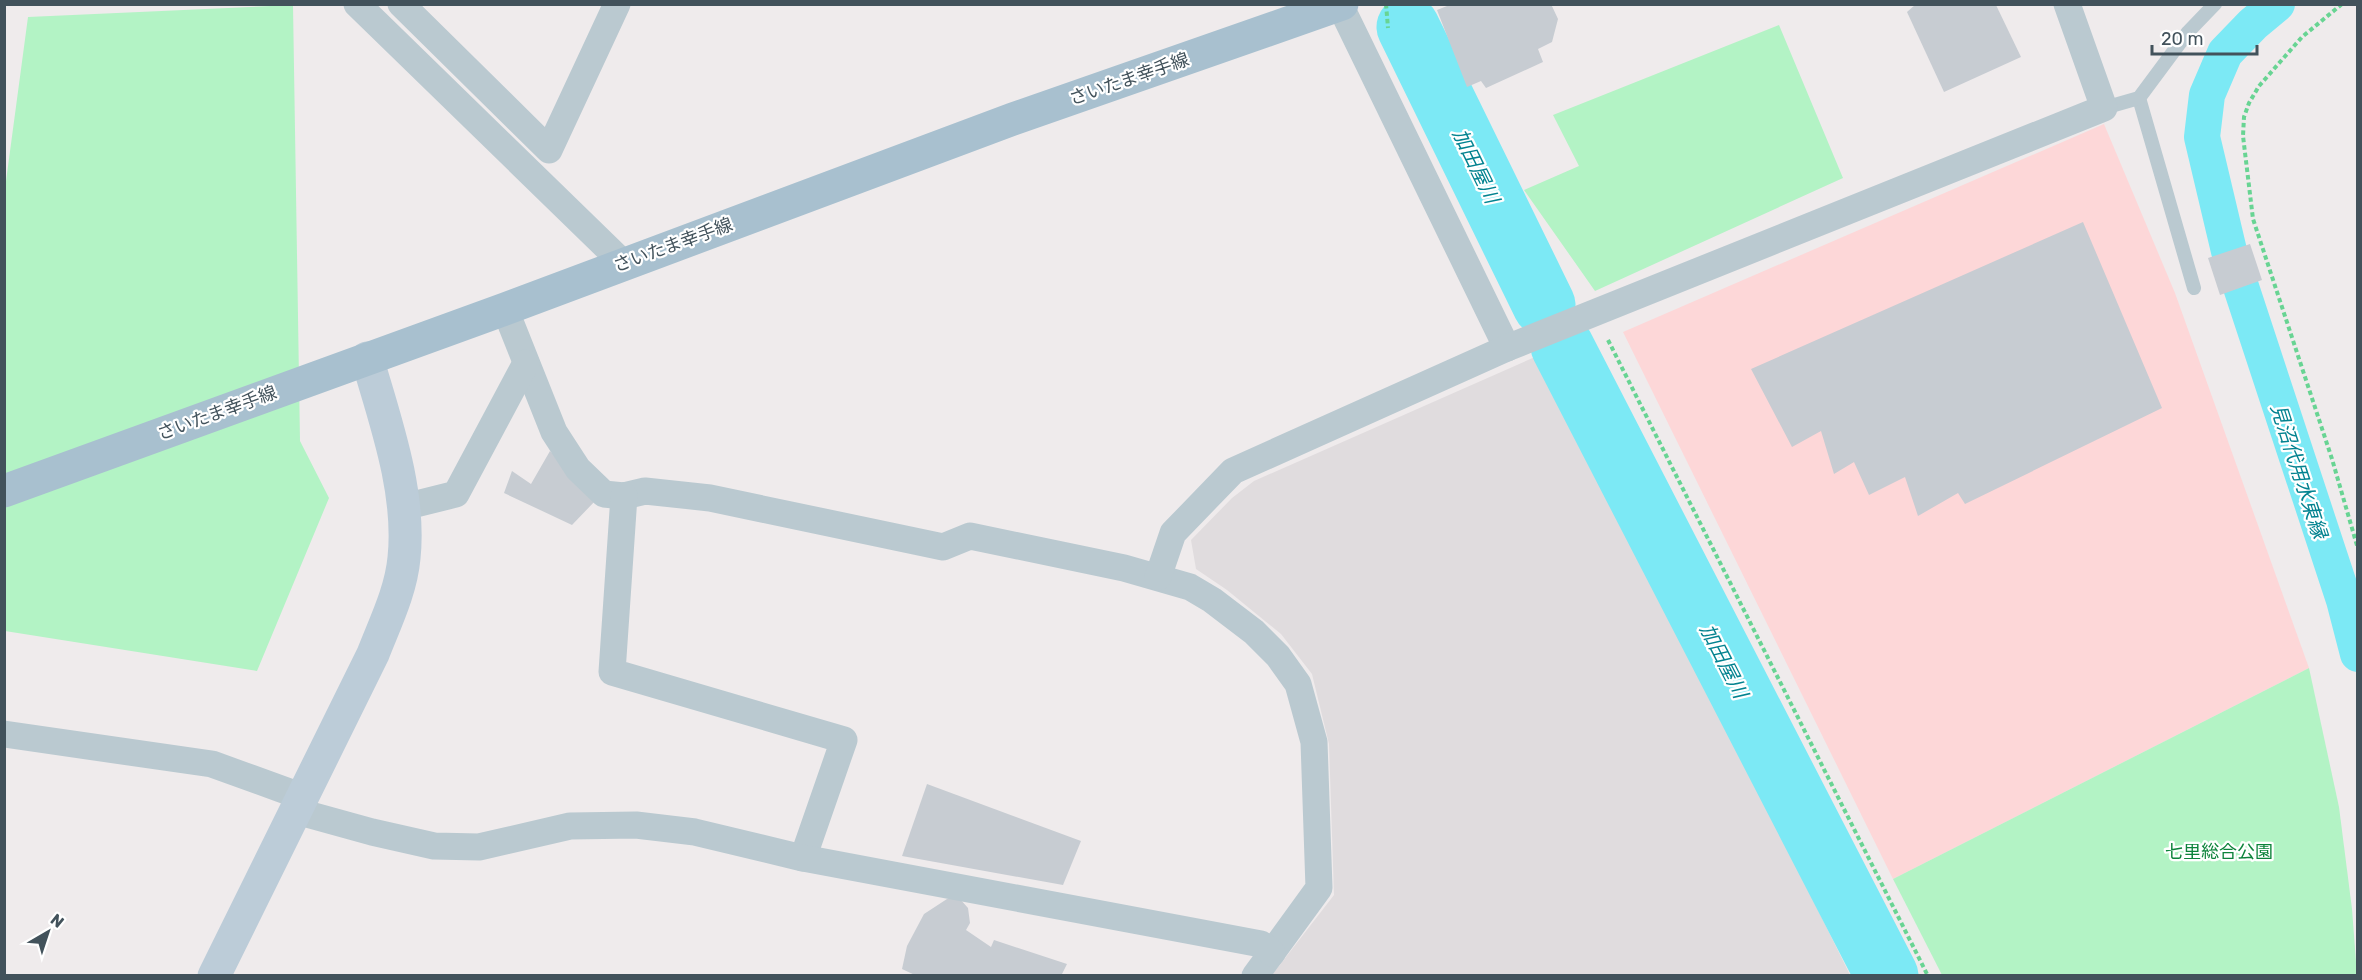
<svg xmlns="http://www.w3.org/2000/svg" width="2362" height="980" viewBox="0 0 2362 980" font-family="Rubik,'Noto Sans JP',sans-serif">
<style>
.education{fill:#e0dcde}
.medical{fill:#fdd7d8}
.green{fill:#b3f3c5}
.lines{fill:none;stroke-linecap:round;stroke-linejoin:round}
.canal{stroke:#7ce9f5;stroke-width:36}
.river{stroke:#7ce9f5;stroke-width:63}
.building{fill:#c7ccd2}
.path{stroke:#68d493;stroke-width:4;stroke-dasharray:4.5 3;stroke-linecap:butt}
.lane{stroke:#bac9d0;stroke-width:14}
.street{stroke:#bac9d0;stroke-width:27}
.secondary{stroke:#bcccd8;stroke-width:33}
.primary{stroke:#a8c0cf;stroke-width:33}
.labels{text-anchor:middle;stroke-width:4.5;stroke-linejoin:round;paint-order:stroke}
.street-label{font-size:18px;fill:#42525b;stroke:#fff}
.park-label{font-size:18px;fill:#0d833b;stroke:#fff}
.water-label{font-size:20px;font-style:italic;fill:#038390;stroke:#fff}
</style>
<rect width="100%" height="100%" fill="#efebec"/>
<path class="education" d="M1544,353L1850,975H1272L1334,895L1329,744L1312,674L1281,634L1227,590L1196,569L1191,540L1232,498L1254,481Z"/>
<path class="medical" d="M2104,124L2175,293L2309,668L1893,879L1623,332Z"/>
<g class="green">
<path d="M293,5L300,441L329,498L257,671L5,631L4,196L28,17Z"/>
<path d="M1779,25L1843,178L1595,291L1524,190L1579,166L1553,115Z"/>
<path d="M2309,668L2339,807L2352,909L2357,975H1942L1893,879Z"/>
</g>
<g class="lines">
<g class="canal">
<path d="M2229,251L2202,137L2207,95L2225,53L2253,24L2277,4"/>
<path d="M2241,287L2344,600L2358,654"/>
</g>
<g class="river">
<path d="M1408,27L1544,305"/>
<path d="M1562,346L1887,976"/>
</g>
</g>
<g class="building">
<path d="M1452,4H1551L1558,19L1552,42L1538,49L1543,62L1486,88L1481,81L1467,87L1437,10Z"/>
<path d="M1915,5H1996L2021,57L1944,92L1907,12Z"/>
<path d="M2083,222L2162,408L1965,504L1958,493L1918,516L1905,477L1869,495L1854,462L1834,474L1821,431L1792,447L1751,369Z"/>
<path d="M2250,244L2262,280L2220,295L2208,258Z"/>
<path d="M550,451L596,500L572,525L504,493L512,471L531,484Z"/>
<path d="M927,784L1081,841L1063,885L902,856Z"/>
<path d="M947,899H960L968,908L970,923L966,930L991,947L994,940L1067,964L1061,976H917L902,969L907,946L924,914Z"/>
</g>
<g class="lines">
<g class="path">
<path d="M1386,4L1388,28"/>
<path d="M2342,4L2302,37L2259,86L2249,103L2244,117L2243,136L2253,219L2332,459L2358,549"/>
<path d="M1608,340L1928,976"/>
</g>
<g class="lane">
<path d="M2139,98L2194,288"/>
<path d="M2104,108L2139,98L2188,32L2215,4"/>
</g>
<g class="street">
<path d="M357,4L624,264"/>
<path d="M401,4L549,150L617,4"/>
<path d="M1340,5L1507,348"/>
<path d="M505,309L554,432L578,469L604,494L624,496L645,491L710,498L943,547L970,536L1124,568L1190,587L1212,600L1254,632L1278,656L1298,684L1314,742L1319,888L1255,976"/>
<path d="M624,496L612,672L844,740L803,858"/>
<path d="M404,507L456,494L526,363"/>
<path d="M1158,577L1173,533L1233,471L1507,348L2104,108L2067,4"/>
<path d="M4,734L212,764L303,797"/>
<path d="M296,811L372,832L434,846L479,847L570,826L636,825L695,832L803,858L1261,944L1272,953"/>
</g>
<path class="secondary" d="M214,976L373,654C385,623 401,591 404,558C411,492 385,420 367,358"/>
<path class="primary" d="M4,491L505,309L1013,119L1342,4"/>
</g>
<g class="labels">
<g class="street-label">
<text transform="translate(1129 79) rotate(-19)" y="6">さいたま幸手線</text>
<text transform="translate(673 245) rotate(-20)" y="6">さいたま幸手線</text>
<text transform="translate(217 413) rotate(-20)" y="6">さいたま幸手線</text>
</g>
<g class="park-label">
<text x="2219" y="858">七里総合公園</text>
</g>
<g class="water-label">
<text transform="translate(1476 166) rotate(64)" y="7">加田屋川</text>
<text transform="translate(2299 471) rotate(72)" y="7">見沼代用水東縁</text>
<text transform="translate(1724 661) rotate(63)" y="7">加田屋川</text>
</g>
</g>
<rect width="2362" height="980" fill="none" stroke="#42525b" stroke-width="12"/>
<g transform="translate(48 932) rotate(39)" stroke="#ffffff" stroke-width="4.5" paint-order="stroke">
<path d="M0-4.5L10 22L0 15L-10 22Z" fill="#42525b"/>
<text y="-9" font-size="16" font-weight="bold" text-anchor="middle" fill="#42525b">N</text>
</g>
<path d="M2152 45v9h105v-9" fill="none" stroke="#42525b" stroke-width="3"/>
<text x="2161" y="45" font-size="18" fill="#42525b" stroke="#ffffff" stroke-width="4.5" paint-order="stroke">20 m</text>
</svg>
